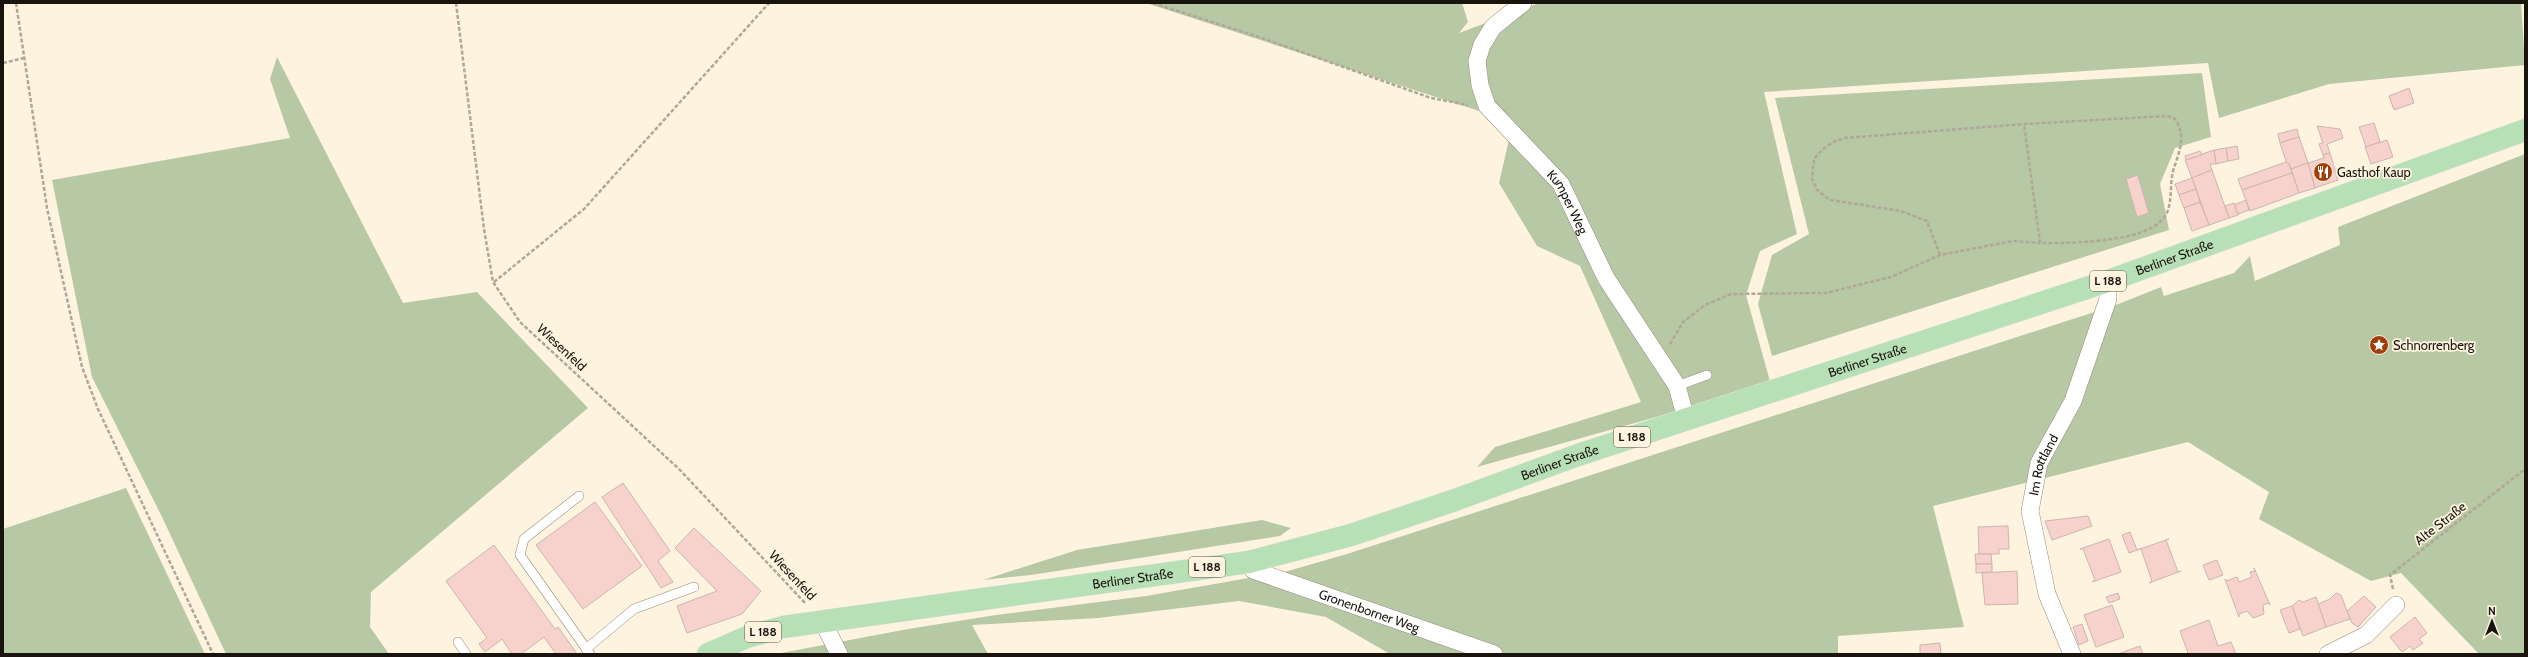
<svg xmlns="http://www.w3.org/2000/svg" width="2528" height="657" viewBox="0 0 2528 657" font-family="Cabin,sans-serif">
<style>
.green{fill:#b7c8a5}
.building{fill:#f7d2cc;stroke:#cdb4b0}
.lines{fill:none;stroke-linecap:round;stroke-linejoin:round}
.lane-casing{stroke:#968b79;stroke-width:10}
.street-casing{stroke:#968b79;stroke-width:18}
.primary-casing{stroke:#e3e3e2;stroke-width:23}
.path{stroke:#b0a797;stroke-width:2.5;stroke-dasharray:4 2;stroke-linecap:butt}
.lane{stroke:#fff;stroke-width:9}
.street{stroke:#fff;stroke-width:17}
.primary{stroke:#b8e0b6;stroke-width:22}
.labels{text-anchor:middle;stroke-width:3.5;stroke-linejoin:round;paint-order:stroke}
.shield{fill:#fef3df;stroke:#5e584d;stroke-width:1}
.shield-label{font-size:12px;font-weight:bold;fill:#19150e}
.poi-label{font-size:13px;fill:#19150e;stroke:#fef3df;text-anchor:start}
.street-label{font-size:13px;fill:#19150e;stroke:#fef3df}
</style>
<rect width="100%" height="100%" fill="#fef3df"/>
<g class="green">
<path d="M1146,3H1462L1468,22L1459,33L1539,3H2521L2525,65L2329,84L2219,118L2208,63L1764,92L1797,234L1760,251L1746,295L1771,385L1477,467L1495,447L1641,402L1580,266L1537,246L1499,183L1513,122Z"/>
<path d="M277,57L403,303L477,292L588,408L371,592L370,627L389,654H226L163,519L92,377L52,180L290,138L270,79Z"/>
<path d="M2202,73L2211,137L2175,148L2160,184L2169,230L1772,356L1758,304L1772,255L1809,234L1775,98Z"/>
<path d="M2525,154V654H2479L2401,573L2371,581L2259,519L2269,492L2188,442L1933,506L1964,627L1838,636V654H1390L1326,617L1239,601L1098,618L972,625L988,654H776L908,629L996,615L1146,596L1260,576L1334,604L1329,612L1351,584L1341,596L1281,573L1347,554L2116,305L2161,287L2164,296L2234,273L2250,256L2255,281L2340,245L2338,227Z"/>
<path d="M126,488L205,654H3V529Z"/>
<path d="M1262,520L1291,528L1280,536L1031,575L983,580L1077,550Z"/>
</g>
<g class="building">
<path d="M2409,88L2414,103L2394,110L2389,96Z"/>
<path d="M2374,123L2380,142L2366,147L2359,127Z"/>
<path d="M2317,126L2340,129L2343,138L2327,144L2330,153L2323,155L2319,144L2323,143Z"/>
<path d="M2297,129L2299,137L2280,143L2278,134Z"/>
<path d="M2299,137L2308,163L2291,169L2289,164H2287L2280,143Z"/>
<path d="M2387,140L2393,157L2371,164L2365,147Z"/>
<path d="M2237,146L2239,159L2228,161L2226,148Z"/>
<path d="M2226,148L2228,161L2216,164L2214,150Z"/>
<path d="M2214,150L2216,164H2210L2212,170L2192,178L2185,160Z"/>
<path d="M2200,151L2202,155L2186,160L2185,156Z"/>
<path d="M2330,153L2338,180L2315,188L2308,163L2324,158L2323,155Z"/>
<path d="M2286,162L2289,164L2292,173L2242,190L2238,179Z"/>
<path d="M2308,163L2315,188L2299,193L2291,169Z"/>
<path d="M2212,170L2229,218L2209,225L2192,178Z"/>
<path d="M2292,173L2299,193L2250,211L2242,190Z"/>
<path d="M2141,174L2138,176L2145,200H2149L2145,201L2149,213L2152,212L2137,217L2126,179Z"/>
<path d="M2192,178L2196,189L2179,195L2175,184Z"/>
<path d="M2196,189L2200,202L2184,208L2179,195Z"/>
<path d="M2246,200L2249,210L2238,214L2234,205Z"/>
<path d="M2200,202L2209,225L2192,231L2184,208Z"/>
<path d="M2234,203L2238,215L2229,218L2225,206Z"/>
<path d="M623,483L670,551L658,561L673,582L661,588L602,497Z"/>
<path d="M595,502L642,566L583,609L536,545Z"/>
<path d="M2088,516L2092,526L2052,540L2045,521Z"/>
<path d="M2008,526L2009,549H1999V554H1979L1978,527Z"/>
<path d="M694,528L761,591L742,614L687,633L677,606L717,591L675,548Z"/>
<path d="M2130,532L2137,550L2129,553L2122,535Z"/>
<path d="M2109,539L2121,572L2092,582L2095,580L2083,549H2080Z"/>
<path d="M2169,539L2166,540L2178,572L2181,571L2149,583L2152,581L2141,549L2137,550Z"/>
<path d="M494,545L555,629L558,627L577,654H556L544,637L521,654H512L502,639L485,652L479,644L487,638L446,581Z"/>
<path d="M1975,554H1991L1992,564H1976Z"/>
<path d="M2217,560L2223,575L2209,580L2203,565Z"/>
<path d="M1976,564H1992V572L1976,573Z"/>
<path d="M2254,568L2270,605L2268,603L2263,605L2264,614L2253,618L2247,611L2239,614V617L2225,579L2226,581L2237,577L2239,582L2252,577L2250,572L2255,571Z"/>
<path d="M2017,571L2018,604L1985,605L1982,573Z"/>
<path d="M2118,593L2120,599L2109,603L2106,597Z"/>
<path d="M2336,593L2341,595L2350,619L2326,627L2318,604L2330,599Z"/>
<path d="M2364,596L2376,607L2358,627L2352,623L2347,611Z"/>
<path d="M2316,597L2326,627L2303,636L2292,606L2299,600L2303,602Z"/>
<path d="M2112,605L2124,637L2096,647L2084,615Z"/>
<path d="M2292,606L2300,629L2289,633L2280,610Z"/>
<path d="M2415,617L2427,633L2419,639L2423,643L2413,650L2410,646L2402,652L2390,637Z"/>
<path d="M2209,620L2218,646L2231,642L2236,654H2185L2188,653L2180,631Z"/>
<path d="M2082,624L2088,641L2079,645L2073,627Z"/>
<path d="M1940,643L1941,654H1920V645Z"/>
<path d="M2140,646L2143,654H2118Z"/>
</g>
<g class="lines">
<defs>
<g id="lane">
<path d="M1677,386L1707,375"/>
<path d="M579,496L524,539L520,555L590,654"/>
<path d="M458,642L466,654"/>
<path d="M586,649L634,609L694,587"/>
</g>
<g id="street">
<path id="s1" d="M1523,3L1493,27L1482,45L1477,61L1480,85L1487,106L1561,184L1606,278L1677,386L1686,419"/>
<path id="s2" d="M1249,562L1253,570L1494,654"/>
<path d="M822,620L839,654"/>
<path id="s3" d="M2072,654L2047,594L2030,511L2039,463L2073,401L2108,299V281"/>
<path d="M2328,654L2366,635L2396,605"/>
</g>
<g id="primary">
<path id="s4" d="M708,654L747,637L783,627L1249,562L1351,535L1455,500L1578,455L2108,281L2525,130"/>
</g>
</defs>
<use href="#lane" class="lane-casing"/>
<use href="#street" class="street-casing"/>
<use href="#primary" class="primary-casing"/>
<g class="path">
<path d="M16,3L47,208L82,367L98,409L213,654"/>
<path d="M456,3L484,229L493,282L520,322L679,469L806,604"/>
<path d="M1153,3L1259,37L1431,98L1468,105"/>
<path d="M3,63L24,58"/>
<path d="M1940,255L1927,221L1901,211L1830,200L1817,190L1812,179L1814,159L1822,150L1833,142L1845,138L2024,124L2168,116L2175,119C2187,136 2179,152 2173,171C2170,184 2172,198 2168,210C2158,244 2068,243 2040,243L2024,124"/>
<path d="M494,282L584,209L769,3"/>
<path d="M1670,344L1683,322L1705,305L1731,294L1826,293L1891,277L1940,255L2013,241L2040,243"/>
<path d="M2393,589L2390,575L2525,469"/>
</g>
<use href="#lane" class="lane"/>
<use href="#street" class="street"/>
<use href="#primary" class="primary"/>
</g>
<defs>
<symbol id="restaurant-disc" viewBox="-11 -11 22 22"><circle r="9.5" fill="#a13d08" stroke="#fef3df"/><path d="M-5-6h1v4h1v-4h1v4h1v-4h1v5L-1.5 .5V6h-2V.5L-5-1ZM5-6V6H3V1.5H1.5Q1.5-4 5-6Z" fill="#fff"/></symbol>
<symbol id="sight-disc" viewBox="-11 -11 22 22"><circle r="9.5" fill="#a13d08" stroke="#fef3df"/><path d="M0-6L1.8-2.2L6-1.7L2.9 1.2L3.7 5.4L0 3.3L-3.7 5.4L-2.9 1.2L-6-1.7L-1.8-2.2Z" fill="#fff"/></symbol>
</defs>
<g fill-rule="evenodd">
<use href="#restaurant-disc" x="2312" y="161" width="22" height="22"/>
<use href="#sight-disc" x="2368" y="334" width="22" height="22"/>
</g>
<g class="labels">
<g class="shield">
<rect x="2090" y="271" width="36" height="20" rx="3"/>
<rect x="1614" y="427" width="36" height="20" rx="3"/>
<rect x="1189" y="557" width="36" height="20" rx="3"/>
<rect x="745" y="622" width="36" height="20" rx="3"/>
</g>
<g class="shield-label">
<text x="2108" y="285">L 188</text>
<text x="1632" y="441">L 188</text>
<text x="1207" y="571">L 188</text>
<text x="763" y="636">L 188</text>
</g>
<g class="poi-label">
<text x="2337" y="177">Gasthof Kaup</text>
<text x="2393" y="350">Schnorrenberg</text>
</g>
<g class="street-label">
<text dy="5" stroke="none"><textPath href="#s1" startOffset="249">Kumper Weg</textPath></text>
<text dy="5" stroke="none"><textPath href="#s4" startOffset="1525">Berliner Straße</textPath></text>
<text transform="translate(562 347) rotate(43)" y="5">Wiesenfeld</text>
<text dy="5" stroke="none"><textPath href="#s4" startOffset="1201">Berliner Straße</textPath></text>
<text dy="5" stroke="none"><textPath href="#s4" startOffset="877">Berliner Straße</textPath></text>
<text dy="5" stroke="none"><textPath href="#s3" startOffset="198">Im Rottland</textPath></text>
<text transform="translate(2440 523) rotate(-38)" y="5">Alte Straße</text>
<text transform="translate(793 575) rotate(47)" y="5">Wiesenfeld</text>
<text dy="5" stroke="none"><textPath href="#s4" startOffset="433">Berliner Straße</textPath></text>
<text dy="5" stroke="none"><textPath href="#s2" startOffset="132">Gronenborner Weg</textPath></text>
</g>
</g>
<rect width="2528" height="657" fill="none" stroke="#19150e" stroke-width="8"/>
<g transform="translate(2492 621)" stroke="#fef3df" stroke-width="3" paint-order="stroke">
<path d="M0-3L7 15L0 10L-7 15Z" fill="#19150e"/>
<text y="-6" font-size="11" font-weight="bold" text-anchor="middle" fill="#19150e">N</text>
</g>
</svg>
